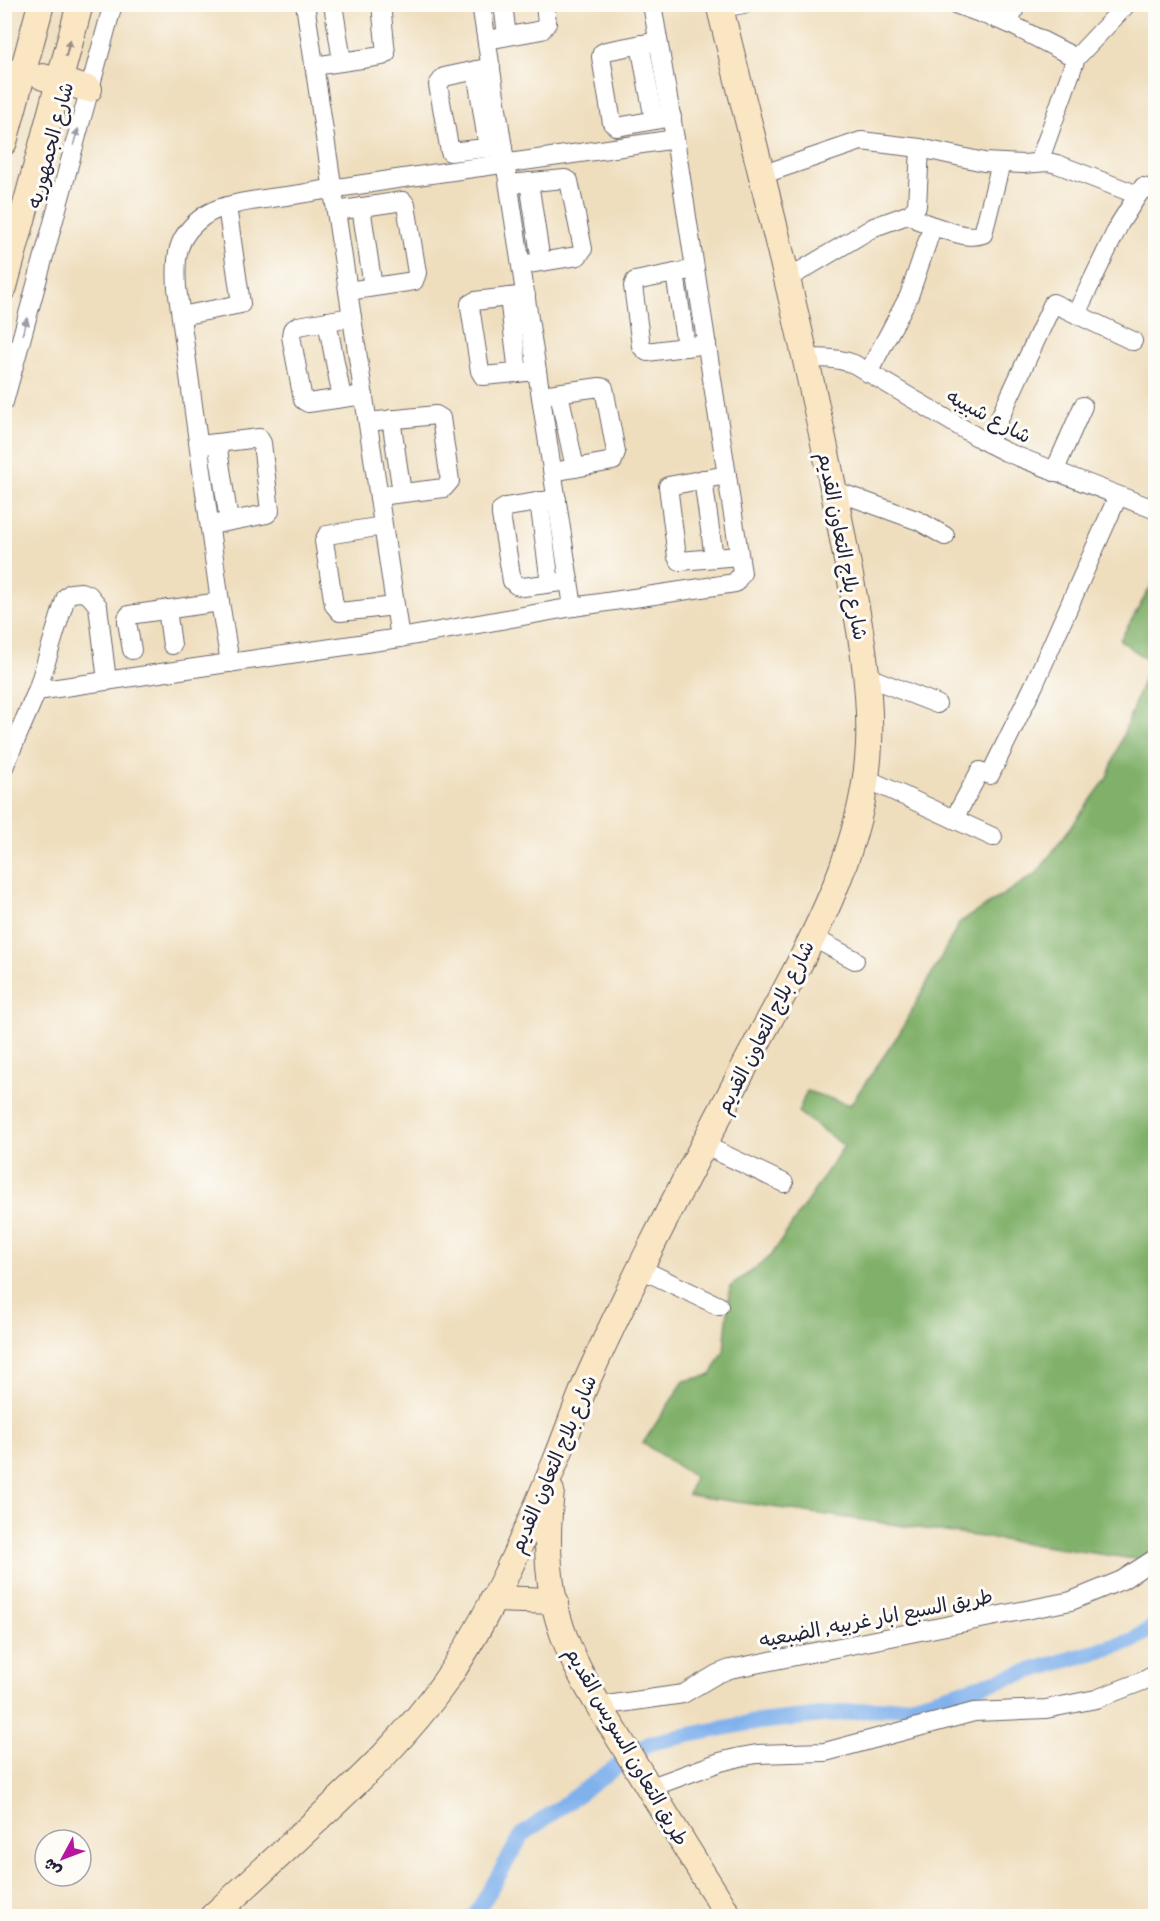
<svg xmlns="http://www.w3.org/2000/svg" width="1160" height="1921" viewBox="0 0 1160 1921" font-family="Itim,'Playpen Sans Arabic',sans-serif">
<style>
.forest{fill:#80b069;stroke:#516952;stroke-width:1.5}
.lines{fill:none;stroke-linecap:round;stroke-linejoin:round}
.canal{stroke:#80b1ec;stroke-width:16}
.street-casing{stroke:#6a6469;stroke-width:20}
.secondary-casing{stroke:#6a6469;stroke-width:28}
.street{stroke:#fff;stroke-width:18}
.secondary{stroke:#fbe6c4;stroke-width:26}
.oneway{fill:#998e86}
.oneway2{fill:#9c9ca7}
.labels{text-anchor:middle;stroke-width:6;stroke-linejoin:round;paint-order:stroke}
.street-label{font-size:20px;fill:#22223b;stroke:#fdfcf7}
</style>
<rect width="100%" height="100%" fill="#fdfcf7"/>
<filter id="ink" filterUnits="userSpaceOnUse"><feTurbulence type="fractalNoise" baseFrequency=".0167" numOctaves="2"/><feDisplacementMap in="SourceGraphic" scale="12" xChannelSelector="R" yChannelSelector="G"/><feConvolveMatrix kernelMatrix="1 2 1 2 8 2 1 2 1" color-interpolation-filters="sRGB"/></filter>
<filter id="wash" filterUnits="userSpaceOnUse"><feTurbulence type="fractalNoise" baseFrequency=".008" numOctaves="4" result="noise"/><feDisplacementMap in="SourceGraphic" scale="24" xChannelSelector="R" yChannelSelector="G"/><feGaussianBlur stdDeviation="1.35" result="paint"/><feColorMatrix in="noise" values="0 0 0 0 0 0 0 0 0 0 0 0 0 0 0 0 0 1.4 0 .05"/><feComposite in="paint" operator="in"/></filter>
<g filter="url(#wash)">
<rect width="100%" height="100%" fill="#efdebe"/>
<path class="forest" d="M1155,579V1562L688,1495L694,1477L643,1443L684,1381L711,1375L724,1351L730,1287L771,1256L844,1146L798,1112L807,1091L850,1105L899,1034L960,922L1037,873L1107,778L1150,662L1120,640Z"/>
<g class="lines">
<path class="canal" d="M475,1916L522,1835L649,1743L749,1723L914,1705L1132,1641L1156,1625"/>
</g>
</g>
<g filter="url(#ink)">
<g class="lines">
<defs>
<g id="street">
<path d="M305,4L400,638"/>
<path d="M333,4L342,61"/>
<path d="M481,4L573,607"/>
<path d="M503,4L507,36"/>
<path d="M955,4L1008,23L1076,58"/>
<path d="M720,8L744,4"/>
<path d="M1008,23L1017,4"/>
<path d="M487,40L542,30L547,23L545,4"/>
<path d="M658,41L606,51L602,53L601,57L612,123L617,127L672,117"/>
<path d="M640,44L654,120"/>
<path d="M314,66L382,56L386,54L381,4"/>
<path d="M4,67L23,72"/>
<path d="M491,67L444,77L438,85L450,152L503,146"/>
<path d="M476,70L488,148"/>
<path d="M1039,162L1076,58L1127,4"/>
<path d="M761,175L861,141L920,148L984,162L1023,164L1048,162L1057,164L1138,195"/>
<path d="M529,182L541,262"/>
<path d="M509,184L565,179L569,181L583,249L578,256L521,265"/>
<path d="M361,207L373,287"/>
<path d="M336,211L403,201L406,205L417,273L414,281L348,291"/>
<path d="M933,226C948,230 968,240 983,234L1001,163"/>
<path d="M695,269L635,281L633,286L641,346L647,352L707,344"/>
<path d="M675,273L686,347"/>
<path d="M787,279L874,227L910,214L917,206L920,148"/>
<path d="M526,295L475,301L470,304V307L480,371L483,376L537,371"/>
<path d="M509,297L518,373"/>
<path d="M1076,314L1120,223L1143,187L1156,191"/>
<path d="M181,316L241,304L227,206"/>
<path d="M352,317L298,326L292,330L291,336L303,400L308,403L364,395"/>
<path d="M327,321L342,398"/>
<path d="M807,359C824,357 838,358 854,364L984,441L1006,452L1156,510"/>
<path d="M868,373L909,296L931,231L933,226L918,220L910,214"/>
<path d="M559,393L575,468"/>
<path d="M541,395L600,387L604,388L616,452L613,461L553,472"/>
<path d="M4,402L113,4"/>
<path d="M391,419L402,493"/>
<path d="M368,422L436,415L441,418L450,481L444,488L379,496"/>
<path d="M217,443L229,521"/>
<path d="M988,443L1053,303L1133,341"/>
<path d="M200,445L259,438L262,443L270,511L267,514L211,525"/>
<path d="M1054,472L1083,406"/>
<path d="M727,475L668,486L677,557L680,561L739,556"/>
<path d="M703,479L714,558"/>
<path d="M833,490L919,521L945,536"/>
<path d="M557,499L506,507L501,510V515L512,581L516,585L523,587L569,581"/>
<path d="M539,501L550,583"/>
<path d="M383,526L327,535L324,541L334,605L340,612L395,606"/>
<path d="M167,609L172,645"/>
<path d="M132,650L127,622V618L129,615L220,602"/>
<path d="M230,663L220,602L177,288C175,256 176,236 204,216C224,201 280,198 306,193C428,173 552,158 675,139"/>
<path d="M868,677L937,704"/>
<path d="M37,691L66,597L71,593L81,592L89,595L98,606L107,681"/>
<path d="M4,767L37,691L400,638L573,607L735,583L742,573L675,139L652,4"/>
<path d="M865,778L993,837"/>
<path d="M954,819L980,771L990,775L1034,685L1118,496"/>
<path d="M812,937L855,960"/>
<path d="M704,1145L784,1183"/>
<path d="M641,1269L719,1306"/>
<path d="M600,1706L683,1694L717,1674L730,1669L1071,1601L1122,1580L1156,1558"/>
<path d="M649,1788L720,1762L740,1757L757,1754L825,1752L974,1712L1046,1709L1096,1699L1143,1681L1156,1674"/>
</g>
<g id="secondary">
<path d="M43,77L89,89"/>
<path d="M4,142L41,4"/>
<path d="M4,287L80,4"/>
<path d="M551,1491C545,1541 547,1592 565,1639C579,1676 601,1709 622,1743C657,1801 693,1859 729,1916"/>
<path d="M493,1599L555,1601"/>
<path d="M213,1916C247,1885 281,1854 315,1822C362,1778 408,1735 445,1682C491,1615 524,1538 555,1463C567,1434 577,1403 590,1374C638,1267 694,1164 748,1060C800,961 864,859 869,745C872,670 853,596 840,523C807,349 762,177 719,4"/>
</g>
</defs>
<use href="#street" class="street-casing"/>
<use href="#secondary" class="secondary-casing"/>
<use href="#street" class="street"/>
<use href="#secondary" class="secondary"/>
</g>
<defs><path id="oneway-solid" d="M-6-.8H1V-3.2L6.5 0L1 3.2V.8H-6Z" transform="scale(1.5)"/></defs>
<use class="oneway" href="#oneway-solid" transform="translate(68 48) rotate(-75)"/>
<g class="oneway2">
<use href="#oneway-solid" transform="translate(76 137) rotate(-75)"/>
<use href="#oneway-solid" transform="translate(25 326) rotate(-75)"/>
</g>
</g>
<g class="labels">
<g class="street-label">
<text transform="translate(50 145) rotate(-75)" y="7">شارع الجمهوريه</text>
<text transform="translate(989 416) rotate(28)" y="7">شارع شبيبه</text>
<text transform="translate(843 546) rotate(79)" y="7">شارع بلاج التعاون القديم</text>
<text transform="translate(765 1027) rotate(-63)" y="7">شارع بلاج التعاون القديم</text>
<text transform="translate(553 1464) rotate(-67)" y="7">شارع بلاج التعاون القديم</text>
<text transform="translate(876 1618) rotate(-11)" y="7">طريق السبع ابار غربيه, الضبعيه</text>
<text transform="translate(627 1746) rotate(60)" y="7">طريق التعاون السويس القديم</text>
</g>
</g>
<rect width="1160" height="1921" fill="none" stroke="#fdfcf7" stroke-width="24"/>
<g transform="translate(63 1858) rotate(229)"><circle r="28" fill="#fdfcf7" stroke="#a5a5ac" stroke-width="1.5"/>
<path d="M0-4.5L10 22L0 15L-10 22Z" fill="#b5179e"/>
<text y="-9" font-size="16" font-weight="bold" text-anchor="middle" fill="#22223b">ش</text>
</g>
</svg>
